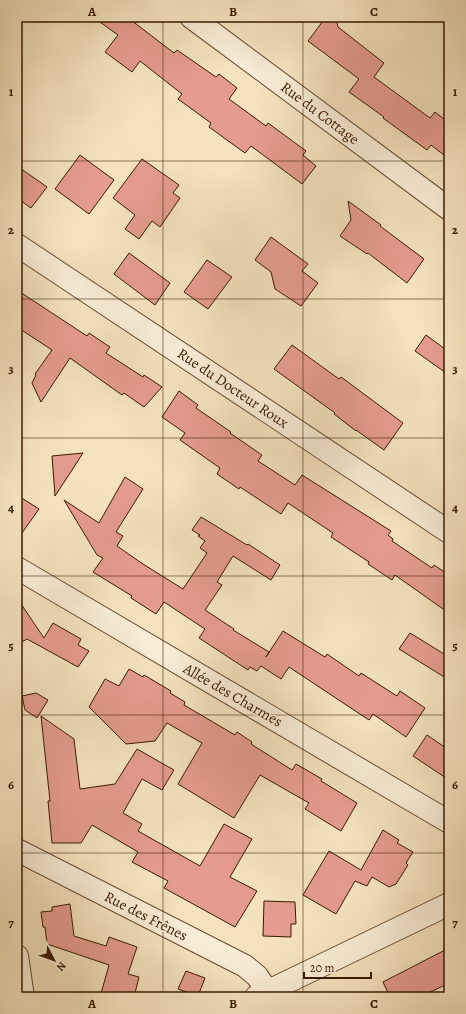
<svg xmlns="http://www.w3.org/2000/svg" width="466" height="1014" viewBox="0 0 466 1014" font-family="Alegreya,serif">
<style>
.building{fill:#e59c8f;stroke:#381a02}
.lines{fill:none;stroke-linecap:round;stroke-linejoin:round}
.street-casing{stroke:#674c31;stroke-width:24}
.street{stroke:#f8ecd5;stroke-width:22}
.grid{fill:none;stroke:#381a02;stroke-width:1;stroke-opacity:0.55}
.labels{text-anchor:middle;stroke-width:3;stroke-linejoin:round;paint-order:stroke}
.street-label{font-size:15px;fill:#381a02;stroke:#f8ecd5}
.neatline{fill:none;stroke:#381a02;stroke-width:1.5}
.grid-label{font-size:13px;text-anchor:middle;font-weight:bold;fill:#381a02}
</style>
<rect width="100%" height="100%" fill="#f4e2bf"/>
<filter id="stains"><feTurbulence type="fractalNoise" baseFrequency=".005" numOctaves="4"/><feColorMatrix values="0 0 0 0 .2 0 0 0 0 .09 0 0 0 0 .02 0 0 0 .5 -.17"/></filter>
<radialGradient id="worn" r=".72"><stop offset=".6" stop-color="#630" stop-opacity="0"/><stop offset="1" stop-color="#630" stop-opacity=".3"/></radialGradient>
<g class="building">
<path d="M93,17H127L174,53L177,50L216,77L219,74L237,88L229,99L266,126L268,123L306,151L303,155L316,166L302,184L251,146L245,153L209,127L211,123L178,99L182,94L140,61L132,72L105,52L118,35Z"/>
<path d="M326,17H330L337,22L338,27L384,63L374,77L430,118L435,112L449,123V159L431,145L427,150L383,118L384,117L349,92L359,79L308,41Z"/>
<path d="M80,155L114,180L89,214L55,189Z"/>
<path d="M142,159L179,185L173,193L180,198L160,227L152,221L139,239L125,229L135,215L113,198Z"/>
<path d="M17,166L47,187L31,208L17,198Z"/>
<path d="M348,201L381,225L380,226L424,259L407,283L368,253L367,254L340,236L351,220Z"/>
<path d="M271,237L308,264L302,271L318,283L301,306L275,289L271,272L255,260Z"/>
<path d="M129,253L170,283L155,305L114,274Z"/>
<path d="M207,260L232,277L208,309L184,292Z"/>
<path d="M17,290L87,336L89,333L110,347L106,353L143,377L144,375L162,387L144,407L124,393L122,395L70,358L41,402L32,383L36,375L35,374L52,350L17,327Z"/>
<path d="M426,335L449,352V375L415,351Z"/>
<path d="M292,345L339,379L341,377L403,423L384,450L356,430V431L334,414L335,413L274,369Z"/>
<path d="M179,391L198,405L196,408L231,432L230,433L262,455L258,461L295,485L302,475L391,531L388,535L393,539L392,541L432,568L434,565L449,575V600L443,609L395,575L392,580L368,564L369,562L331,537L333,533L288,503L281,514L240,487L239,489L217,474L220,468L180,440L185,433L162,417Z"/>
<path d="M83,453L74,467L55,496L52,456Z"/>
<path d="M125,477L143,489L116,532L123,536L117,546L143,564L183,589L207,553L200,548L205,541L198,536L200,535L192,530L201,517L247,545L248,544L280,565L271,580L233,556L217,582L222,585L205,610L234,629L233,630L269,652L266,657L283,631L325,657L327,654L359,676L361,673L397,696L400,691L425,708L406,737L373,714L369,720L289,667L281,679L261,666L257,671L250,667L248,670L199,638L205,629L164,602L156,614L131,598L132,596L93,572L103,558L97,555L64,500L99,523Z"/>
<path d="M17,495L39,509L17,540Z"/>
<path d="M17,598L44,638L53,623L81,639L78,645L89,651L78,667L27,639L17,645Z"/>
<path d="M410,633L449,657V680L399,649Z"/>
<path d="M129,669L143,677L144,675L171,691L170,693L185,702L184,705L235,735L237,732L252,742L251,744L292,770L296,764L322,779L321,781L357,803L341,831L305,809L309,803L260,775L234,818L178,784L202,743L167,723L155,741L126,744L89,707L105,679L119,686Z"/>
<path d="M36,693L48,700L37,718L25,710L22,696Z"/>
<path d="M41,716L74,739L80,789L115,784L137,749L174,770L162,790L142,779L123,813L142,824L138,831L200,866L224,824L252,839L230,877L257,891L235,927L164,888L168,881L132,862L138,852L92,825L81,843H52L48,801H50Z"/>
<path d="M427,735L449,750V780L413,756Z"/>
<path d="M383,830L399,840L397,843L413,852L406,863L408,865L396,884L389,887L372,877L367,886L355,881L336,914L303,895L329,851L361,870Z"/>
<path d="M264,901L295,902L296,924H291V937L263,936Z"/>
<path d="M70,904L74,936L106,946L109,937L137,947L128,974L139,977L134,997H100L109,965L47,944L45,927H43L41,912L52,911V907Z"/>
<path d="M449,948V983L420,997H390L383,982Z"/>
<path d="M186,971L205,978L198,996L178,989Z"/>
</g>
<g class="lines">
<defs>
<g id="street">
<path d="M191,17L449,209"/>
<path d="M17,245L449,532"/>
<path d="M17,568L449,822"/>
<path d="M17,850L245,966L257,976L267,991"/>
<path d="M17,956L23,997"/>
<path d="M256,997L449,904"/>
</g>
</defs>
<use href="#street" class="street-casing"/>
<use href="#street" class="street"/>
</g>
<path class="grid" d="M163,17V997M303,17V997M17,161H449M17,299H449M17,438H449M17,576H449M17,715H449M17,853H449"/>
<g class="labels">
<g class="street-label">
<text transform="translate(320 113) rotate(37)" y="5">Rue du Cottage</text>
<text transform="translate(233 388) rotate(34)" y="5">Rue du Docteur Roux</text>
<text transform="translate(233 695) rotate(30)" y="5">Allée des Charmes</text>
<text transform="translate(146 916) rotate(27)" y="5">Rue des Frênes</text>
</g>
</g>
<rect width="466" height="1014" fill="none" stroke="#f4e2bf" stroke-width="44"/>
<g transform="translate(54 960) rotate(131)" stroke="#f8ecd5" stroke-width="3" paint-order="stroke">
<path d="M0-3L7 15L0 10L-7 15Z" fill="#381a02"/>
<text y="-6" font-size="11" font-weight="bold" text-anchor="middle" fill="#381a02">N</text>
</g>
<path d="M304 972v6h67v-6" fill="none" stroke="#381a02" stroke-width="2"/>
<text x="310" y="972" font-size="12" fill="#381a02" stroke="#f8ecd5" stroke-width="3" paint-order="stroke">20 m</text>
<rect x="22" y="22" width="422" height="970" class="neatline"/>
<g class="grid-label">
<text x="92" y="16">A</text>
<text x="233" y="16">B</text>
<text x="374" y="16">C</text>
<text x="11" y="96">1</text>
<text x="455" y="96">1</text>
<text x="11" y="234">2</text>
<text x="455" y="234">2</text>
<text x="11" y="373">3</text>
<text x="455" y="373">3</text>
<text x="11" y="512">4</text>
<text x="455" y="512">4</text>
<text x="11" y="650">5</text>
<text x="455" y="650">5</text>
<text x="11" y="789">6</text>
<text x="455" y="789">6</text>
<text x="11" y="927">7</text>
<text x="455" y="927">7</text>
<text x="92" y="1008">A</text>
<text x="233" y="1008">B</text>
<text x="374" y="1008">C</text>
</g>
<rect width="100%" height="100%" filter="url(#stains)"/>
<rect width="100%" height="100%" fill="url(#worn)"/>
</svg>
